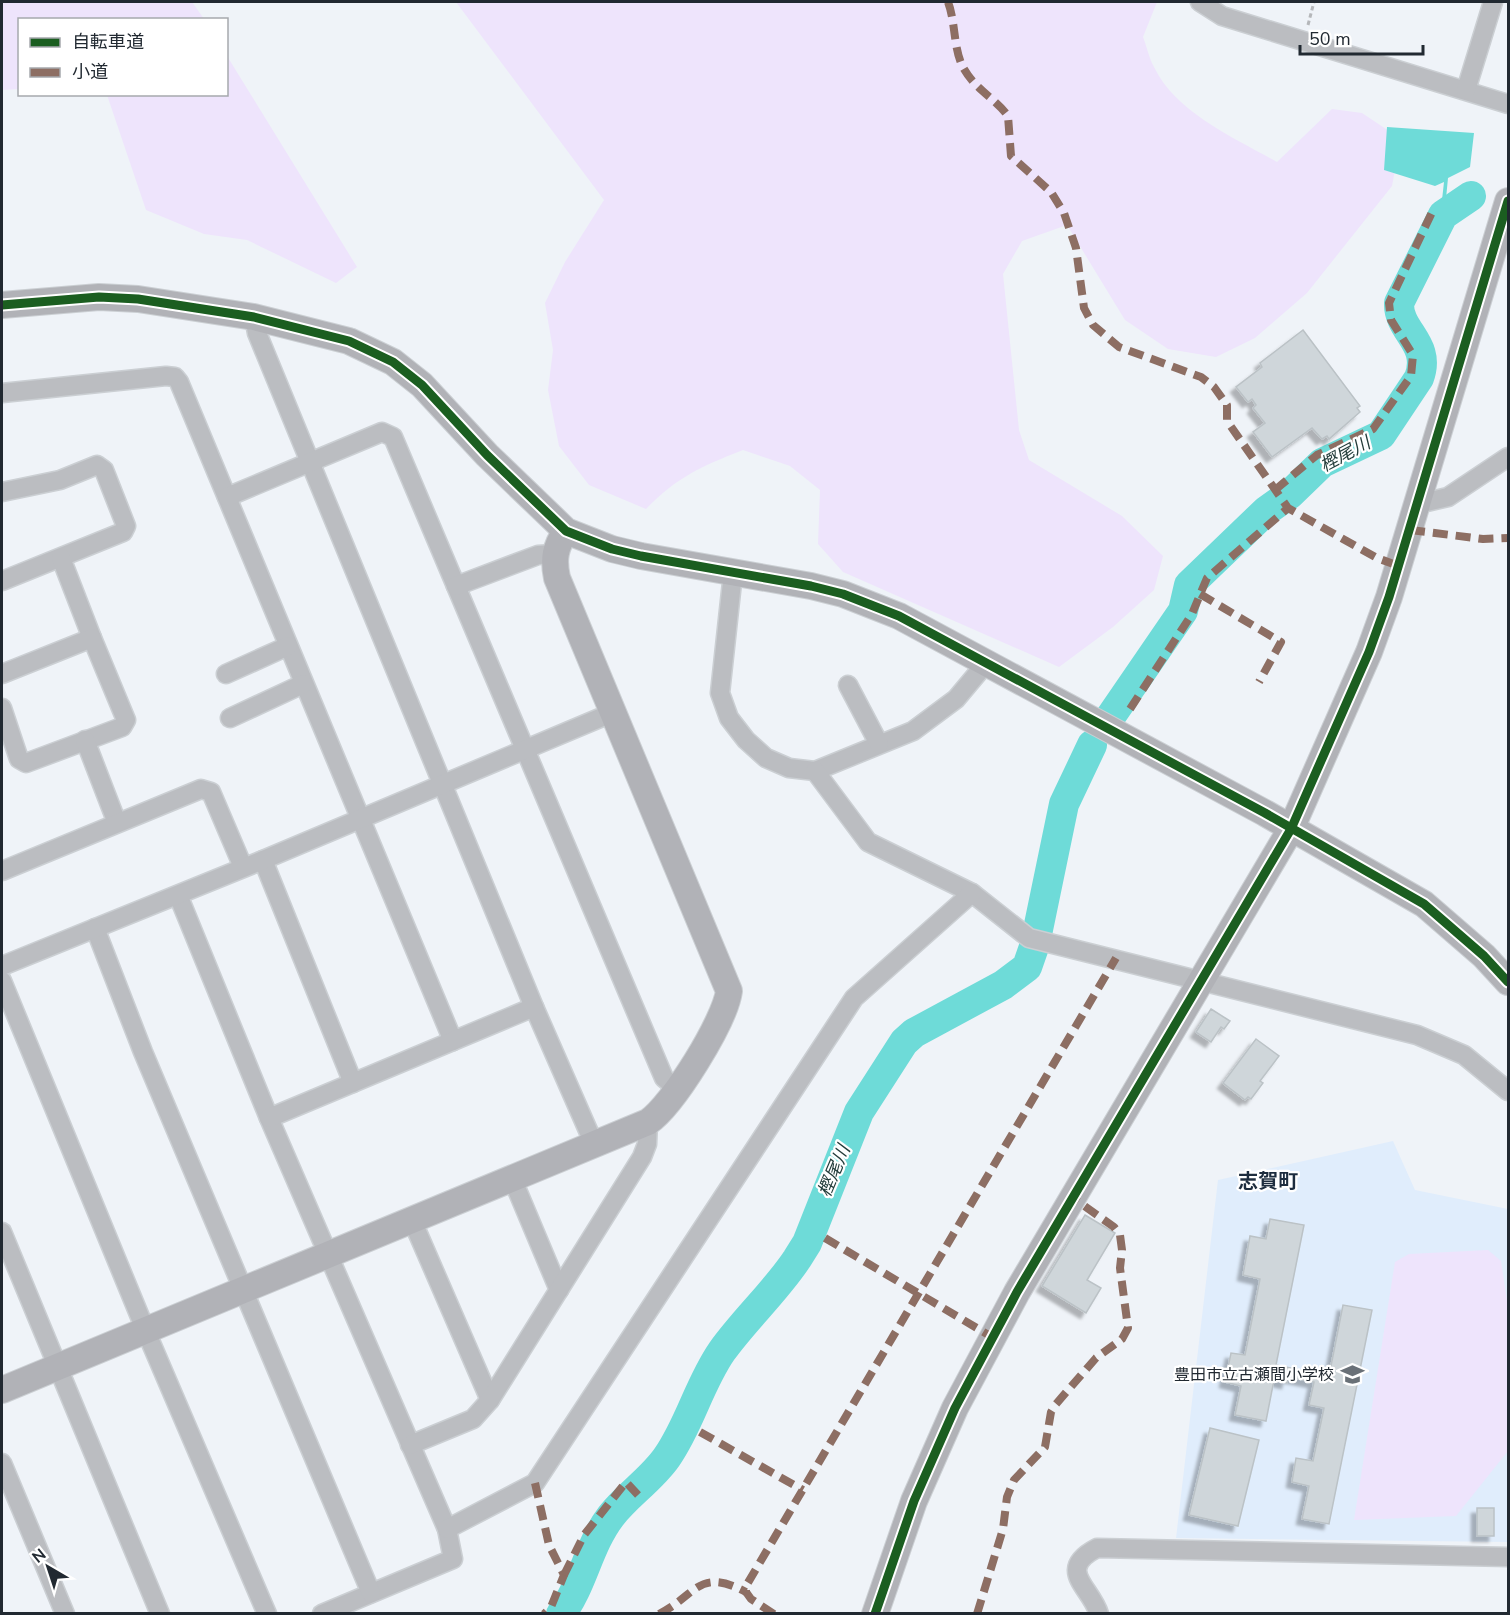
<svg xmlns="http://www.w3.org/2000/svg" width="1510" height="1615" viewBox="0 0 1510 1615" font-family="'Nunito Sans','Noto Sans JP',sans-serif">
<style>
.built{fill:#e0edfc}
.green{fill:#eee4fc}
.water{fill:#6edbd8}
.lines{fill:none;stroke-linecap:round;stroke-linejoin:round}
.river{stroke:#6edbd8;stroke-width:30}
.building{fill:#cfd6da;stroke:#bbc2c6;stroke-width:1.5;filter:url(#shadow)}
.street-casing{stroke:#cbcfd3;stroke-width:21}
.secondary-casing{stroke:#cbcfd3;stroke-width:28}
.path{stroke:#b5b7ba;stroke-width:3;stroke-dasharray:4.5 3;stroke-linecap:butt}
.street{stroke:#bbbdc1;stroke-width:18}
.secondary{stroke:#b1b2b7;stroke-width:26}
.quiet{stroke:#8d6e63;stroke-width:8;stroke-dasharray:15 8;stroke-linecap:butt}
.cycleway-casing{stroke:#fff;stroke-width:13}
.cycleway{stroke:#1b5e20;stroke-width:9}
.labels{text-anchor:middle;stroke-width:4.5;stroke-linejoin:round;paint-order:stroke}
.poi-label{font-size:16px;fill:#212931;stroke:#fff;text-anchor:end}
.water-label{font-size:18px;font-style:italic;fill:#233c3a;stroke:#fff}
.quarter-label{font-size:20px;font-weight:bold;fill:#1e2d3e;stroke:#fff}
</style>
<defs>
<filter id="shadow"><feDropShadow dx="-5.5" dy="5.5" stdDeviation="1.5" flood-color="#0004"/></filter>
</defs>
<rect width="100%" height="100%" fill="#eff3f8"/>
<path class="built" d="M1393,1141L1415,1190L1508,1209V1542L1176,1538L1218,1180Z"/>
<g class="green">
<path d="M2,2H192L204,19L20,20L19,89L2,90Z"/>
<path d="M456,2H1157L1143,37C1147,47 1149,58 1154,67C1176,113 1235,138 1277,162L1332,109L1362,113L1392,133L1398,154L1392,186L1307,293L1255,338L1216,357L1168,349L1125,320L1067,225L1022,241L1003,274L1019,430L1029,460L1122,516L1163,556L1154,590L1113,627L1059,667L843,572L818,544L820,490L790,466L743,450C702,466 677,477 646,509L589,485L559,446L548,390L553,350L545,303L565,262L604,200Z"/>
<path d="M227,56L357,267L336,283L247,240L204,234L146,210L107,95L226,94Z"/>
<path d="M1488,1250L1501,1261L1508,1308V1451L1456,1516L1354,1520L1395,1262L1409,1254Z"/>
</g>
<path class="water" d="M1387,127L1474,133L1470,167L1448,178L1445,209H1441L1444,182L1435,186L1384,170Z"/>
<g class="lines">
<g class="river">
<path d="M1111,716L1183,611L1189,585L1266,511L1290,494L1322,463L1381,435L1419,378C1432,343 1398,332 1399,303L1443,215L1471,196"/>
<path d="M561,1614C583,1585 588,1546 611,1516C627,1495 652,1479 667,1457C690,1424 699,1384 722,1351C745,1319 775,1292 797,1259L807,1243L859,1112L904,1042L914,1033L1003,985L1027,967L1035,944L1064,804L1092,745"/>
</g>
</g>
<g class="building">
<path d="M1303,330L1360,406L1357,408L1360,412L1329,439L1327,436L1322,439L1312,428L1272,457L1253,432L1265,423L1253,408L1256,405L1252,399L1248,402L1236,387L1262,367L1260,363Z"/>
<path d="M1211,1009L1230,1021L1224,1029L1221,1027L1211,1042L1196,1032Z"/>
<path d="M1256,1039L1279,1056L1260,1081L1263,1083L1251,1099L1248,1097L1245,1100L1223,1083Z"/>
<path d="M1085,1215L1115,1233L1087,1280L1101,1288L1086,1313L1042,1286Z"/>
<path d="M1270,1219L1304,1225L1276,1365L1329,1376L1343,1305L1372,1310L1329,1524L1302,1519L1309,1486L1292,1482L1296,1458L1313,1461L1324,1408L1309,1405L1314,1382L1288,1377L1287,1383L1274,1380L1266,1421L1235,1415L1241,1386L1225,1382L1231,1353L1245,1355L1260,1279L1243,1275L1250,1236L1266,1239Z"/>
<path d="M1210,1428L1259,1440L1238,1526L1189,1515Z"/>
<rect x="1477" y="1508" width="17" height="28"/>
</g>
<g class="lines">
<defs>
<g id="street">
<path d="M1200,2L1222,16L1508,104"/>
<path d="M1466,90L1493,2"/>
<path d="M254,317L257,333L534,1007L594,1144"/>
<path d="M2,393L166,376L175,377L179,382L453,1041"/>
<path d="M2,492L60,480L97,465L104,470L126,526L123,532L2,581"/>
<path d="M227,497L382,432L393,437L664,1078L677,1089"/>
<path d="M1418,504L1448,497L1508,457"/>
<path d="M61,558L92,638"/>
<path d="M733,573L720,693L729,718L746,740L766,758L789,768L815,771L913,731L956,699L987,662"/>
<path d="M456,586L538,555L555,554"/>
<path d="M2,674L92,638L126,720L122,727L26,763L19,759L2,708"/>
<path d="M226,674L288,646"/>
<path d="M848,685L879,744"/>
<path d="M230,718L303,684"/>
<path d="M85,740L117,823"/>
<path d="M815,771L868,842L972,893L1029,938L1417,1035L1464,1055L1508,1091"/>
<path d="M263,860L353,1083"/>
<path d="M2,871L201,789L211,792L243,867"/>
<path d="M178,895L269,1118L447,1529L453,1559L322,1614"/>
<path d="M95,928L143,1052L371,1593"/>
<path d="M2,966L263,860L614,712"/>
<path d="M2,981L145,1329L267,1614"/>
<path d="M269,1118L534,1007"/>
<path d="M512,1178L559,1290"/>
<path d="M412,1220L490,1400"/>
<path d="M2,1232L160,1614"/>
<path d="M410,1445L473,1419L490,1400L642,1157L647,1144L648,1122"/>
<path d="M2,1463L65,1614"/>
<path d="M447,1529L535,1483L854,998L972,893"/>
<path d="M1099,1614C1091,1587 1055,1570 1097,1548L1508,1557"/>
</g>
<g id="secondary">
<path d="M2,305L99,297L138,299L254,317L349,341L393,362L422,385L487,455L566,531L612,549L641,556L811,586L843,594L899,616L1265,813L1424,904L1484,956L1508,982"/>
<path d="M2,1390L648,1122C673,1105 725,1021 729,991L557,578C553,559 555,547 566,531"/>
<path d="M875,1614L914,1501L955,1408L1017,1292L1291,829L1369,652L1389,597L1508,201"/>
</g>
</defs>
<use href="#street" class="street-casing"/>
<use href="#secondary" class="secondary-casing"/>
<path class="path" d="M1308,25L1314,2"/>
<use href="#street" class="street"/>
<use href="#secondary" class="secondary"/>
<g class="quiet">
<path d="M948,2C956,23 953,50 964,69C976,90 996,99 1008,116L1011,156L1051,192L1064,213L1076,248L1084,308L1093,325L1119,347L1201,377L1214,387L1227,405V421L1288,508L1377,558L1399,566"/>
<path d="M1275,490L1317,455L1373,429L1411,376L1413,355L1391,320L1389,303L1434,208"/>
<path d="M1410,530L1483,539L1508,538"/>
<path d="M1200,594L1281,642L1259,682"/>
<path d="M1130,709L1192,614L1207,578L1288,508"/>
<path d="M825,1238L992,1337"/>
<path d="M700,1432L803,1490"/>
<path d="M535,1483L549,1545L564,1575L551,1607L544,1614"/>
<path d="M564,1575L584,1535L626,1482L639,1496"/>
<path d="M659,1614C697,1595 698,1567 746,1592"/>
<path d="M774,1614L751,1599L746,1592V1586L1116,958"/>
<path d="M977,1614L1003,1529L1007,1497L1014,1480L1045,1447L1051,1412L1056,1404L1096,1358L1122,1339L1128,1328L1120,1268L1122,1250L1120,1235L1114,1227L1073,1198"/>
</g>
<defs>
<g id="cycleway">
<path d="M2,305L99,297L138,299L254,317L349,341L393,362L422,385L487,455L566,531L612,549L641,556L811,586L843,594L899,616L1265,813L1424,904L1484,956L1508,982"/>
<path d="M875,1614L914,1501L955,1408L1017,1292L1291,829L1369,652L1389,597L1508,201"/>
</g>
</defs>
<use href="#cycleway" class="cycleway-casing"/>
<use href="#cycleway" class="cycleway"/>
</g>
<defs>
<symbol id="school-bare" viewBox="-9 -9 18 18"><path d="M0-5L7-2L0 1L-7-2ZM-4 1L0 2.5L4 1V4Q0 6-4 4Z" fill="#697077" stroke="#fff" stroke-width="2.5" paint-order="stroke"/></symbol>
</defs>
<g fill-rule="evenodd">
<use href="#school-bare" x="1336" y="1358" width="33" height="33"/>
</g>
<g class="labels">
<g class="poi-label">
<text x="1334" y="1380">豊田市立古瀬間小学校</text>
</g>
<g class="water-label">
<text transform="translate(1345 454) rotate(-28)" y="6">樫尾川</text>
<text transform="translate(834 1171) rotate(-67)" y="6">樫尾川</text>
</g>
<g class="quarter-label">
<text x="1268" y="1188">志賀町</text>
</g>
</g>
<rect width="1510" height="1615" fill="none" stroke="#212931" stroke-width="6"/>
<rect x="18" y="18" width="210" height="78" fill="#ffffff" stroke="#a6a9ad" stroke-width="1.5"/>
<rect x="30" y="38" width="30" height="9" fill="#1b5e20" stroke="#a6a9ad" stroke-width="1.5"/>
<text x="72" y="48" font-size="18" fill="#212931">自転車道</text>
<rect x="30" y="68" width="30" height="9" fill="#8d6e63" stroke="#a6a9ad" stroke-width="1.5"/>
<text x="72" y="78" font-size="18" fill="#212931">小道</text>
<g transform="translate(48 1567) rotate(321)" stroke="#ffffff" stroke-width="4.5" paint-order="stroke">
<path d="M0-4.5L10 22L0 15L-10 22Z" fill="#212931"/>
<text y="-9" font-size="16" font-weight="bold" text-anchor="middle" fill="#212931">N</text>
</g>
<path d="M1300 45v9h123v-9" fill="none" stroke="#212931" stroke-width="3"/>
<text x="1309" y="45" font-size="18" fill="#212931" stroke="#ffffff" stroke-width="4.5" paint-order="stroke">50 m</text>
</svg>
